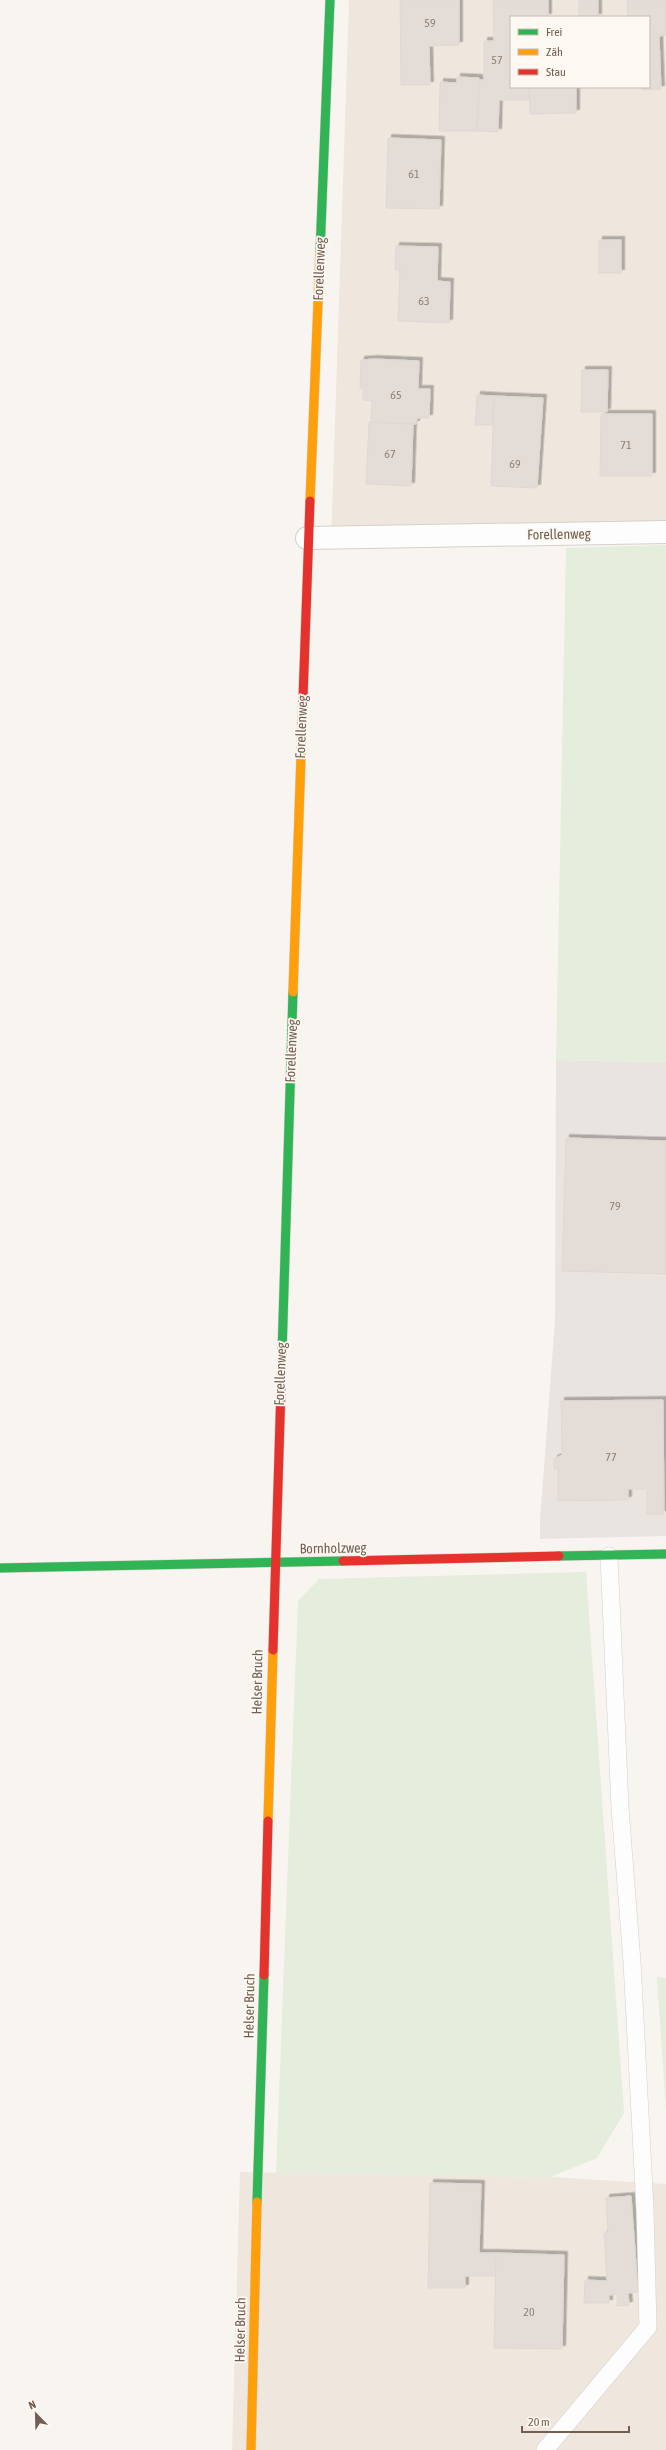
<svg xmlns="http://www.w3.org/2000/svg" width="666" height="2450" viewBox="0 0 666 2450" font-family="'Asap Condensed',sans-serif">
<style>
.residential{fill:#efe7de;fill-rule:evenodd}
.industrial{fill:#eae4e0}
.green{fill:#e5eddc}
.building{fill:#e4ddd7;stroke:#e0d8d2;filter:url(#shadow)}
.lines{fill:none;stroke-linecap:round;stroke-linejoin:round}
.lane-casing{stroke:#d5d0ca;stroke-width:18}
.street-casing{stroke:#d5d0ca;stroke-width:24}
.fast-casing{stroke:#d5d0ca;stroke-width:10}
.slow-casing{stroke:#d5d0ca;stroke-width:10}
.jam-casing{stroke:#d5d0ca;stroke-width:10}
.lane{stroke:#fefdfd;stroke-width:17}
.street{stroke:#fefdfd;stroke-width:22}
.fast{stroke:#30b455;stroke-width:9}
.slow{stroke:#ff9f0a;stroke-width:9}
.jam{stroke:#e5322d;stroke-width:9}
.labels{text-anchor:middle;stroke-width:3.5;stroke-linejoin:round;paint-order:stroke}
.number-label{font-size:12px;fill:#918075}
.street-label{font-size:14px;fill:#735e51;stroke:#fdf9f2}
</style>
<defs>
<filter id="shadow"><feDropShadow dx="3.5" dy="-3.5" stdDeviation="0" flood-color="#0004"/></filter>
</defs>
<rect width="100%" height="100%" fill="#f8f4f0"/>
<g class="residential">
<path d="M349,0H666V526L331,542ZM511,17H649V87H511Z"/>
<path d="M240,2172L550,2177L666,2184V2450H232Z"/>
</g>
<path class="industrial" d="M556,1060L666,1062V1536L540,1539V1520L555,1321Z"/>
<g class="green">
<path d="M666,545V1062L556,1060L566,548Z"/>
<path d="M586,1572L624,2113L597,2158L550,2177L276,2173L298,1601L319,1579Z"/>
<path d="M657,1977L666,1978V2110Z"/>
</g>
<g class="building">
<path d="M400,0H459V45L429,46L430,85H401Z"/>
<path d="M493,0H548V17H511V87H529L530,100H499L498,132L477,131L479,80H484V41H494Z"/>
<rect x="579" y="0" width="19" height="17"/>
<path d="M627,0H666V35L659,36L661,89L642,90V87H649V17H628Z"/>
<path d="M457,77L479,78L477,131H439L440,82L457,83Z"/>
<path d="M529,87H576V113L530,114Z"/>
<path d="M388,138L441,140L439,209L386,208Z"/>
<rect x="599" y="240" width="22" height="33"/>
<path d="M396,246L438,247L437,281L450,282L449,323L398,321L400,270H395Z"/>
<path d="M374,359L419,361L418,389H430L429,418H417L416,424L371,422L372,401L363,400V388H360L361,360Z"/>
<path d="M582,370H608L607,412H581Z"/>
<path d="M477,395L494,396L493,425H475Z"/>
<path d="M494,396L543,398L537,488L491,486Z"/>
<path d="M601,414H652V476H600Z"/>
<path d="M369,422L413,424L411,486L366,484Z"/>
<path d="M566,1138L666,1141V1274L562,1271Z"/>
<path d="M663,1400L664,1514H647V1489H628V1500L558,1501V1469H554V1459L562,1455L561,1401Z"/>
<path d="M430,2183L481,2184L479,2253H496V2276H465V2288H428Z"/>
<path d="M631,2196L638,2292L628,2293L629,2305L617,2306V2294L609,2295V2303H584L585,2280L607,2281L604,2233H608L606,2198Z"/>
<path d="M496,2253L564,2255L562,2349L494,2348Z"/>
</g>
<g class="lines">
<defs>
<path id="lane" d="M545,2450L648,2327L645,2209L632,1962L620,1808L609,1556"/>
<path id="street" d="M307,538L666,532"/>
<g id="fast">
<path d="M320,253L330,0"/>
<path d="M281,1387L293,992"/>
<path d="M559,1556L666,1554"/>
<path d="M0,1568L343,1561"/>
<path d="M257,2202L264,1975"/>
</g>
<g id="slow">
<path d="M310,501L320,253"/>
<path d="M293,992L302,726"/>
<path d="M268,1821L273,1650"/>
<path d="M251,2450L257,2202"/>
</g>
<g id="jam">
<path d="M302,726L310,501"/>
<path d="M343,1561L559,1556"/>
<path d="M273,1650L281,1387"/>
<path d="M264,1975L268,1821"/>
</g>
</defs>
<use href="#lane" class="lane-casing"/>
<use href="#street" class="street-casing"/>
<use href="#fast" class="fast-casing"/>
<use href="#slow" class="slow-casing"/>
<use href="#jam" class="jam-casing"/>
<use href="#lane" class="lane"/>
<use href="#street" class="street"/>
<use href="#fast" class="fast"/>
<use href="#slow" class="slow"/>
<use href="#jam" class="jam"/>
</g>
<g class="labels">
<g class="number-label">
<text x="430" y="27">59</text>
<text x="497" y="64">57</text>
<text x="414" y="178">61</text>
<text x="424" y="305">63</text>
<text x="396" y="399">65</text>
<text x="626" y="449">71</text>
<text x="390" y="458">67</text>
<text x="515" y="468">69</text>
<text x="615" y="1210">79</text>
<text x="611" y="1461">77</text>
<text x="529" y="2316">20</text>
</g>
<g class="street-label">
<text transform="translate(319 269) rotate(-88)" y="5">Forellenweg</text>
<text transform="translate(559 534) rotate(-1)" y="5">Forellenweg</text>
<text transform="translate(301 727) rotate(-88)" y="5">Forellenweg</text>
<text transform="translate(291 1051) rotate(-88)" y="5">Forellenweg</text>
<text transform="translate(280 1374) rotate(-88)" y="5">Forellenweg</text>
<text transform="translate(333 1548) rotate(-1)" y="5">Bornholzweg</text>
<text transform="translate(257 1682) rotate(-89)" y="5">Helser Bruch</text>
<text transform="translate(249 2006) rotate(-89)" y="5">Helser Bruch</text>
<text transform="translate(240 2330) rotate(-89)" y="5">Helser Bruch</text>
</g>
</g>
<rect x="510" y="16" width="140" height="72" fill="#fdf9f2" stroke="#c6bbb2"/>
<rect x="518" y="29" width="20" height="6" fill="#30b455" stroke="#c6bbb2"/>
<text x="546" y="36" font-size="12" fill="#735e51">Frei</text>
<rect x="518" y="49" width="20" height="6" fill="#ff9f0a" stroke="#c6bbb2"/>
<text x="546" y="56" font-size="12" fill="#735e51">Zäh</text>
<rect x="518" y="69" width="20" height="6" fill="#e5322d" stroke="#c6bbb2"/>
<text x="546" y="76" font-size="12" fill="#735e51">Stau</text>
<g transform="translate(36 2414) rotate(337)" stroke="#fdf9f2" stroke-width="3" paint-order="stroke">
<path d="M0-3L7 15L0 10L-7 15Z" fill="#735e51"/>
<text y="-6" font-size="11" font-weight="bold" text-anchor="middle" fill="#735e51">N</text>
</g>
<path d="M522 2426v6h107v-6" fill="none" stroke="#735e51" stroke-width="2"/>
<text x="528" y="2426" font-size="12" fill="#735e51" stroke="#fdf9f2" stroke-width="3" paint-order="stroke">20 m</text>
</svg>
